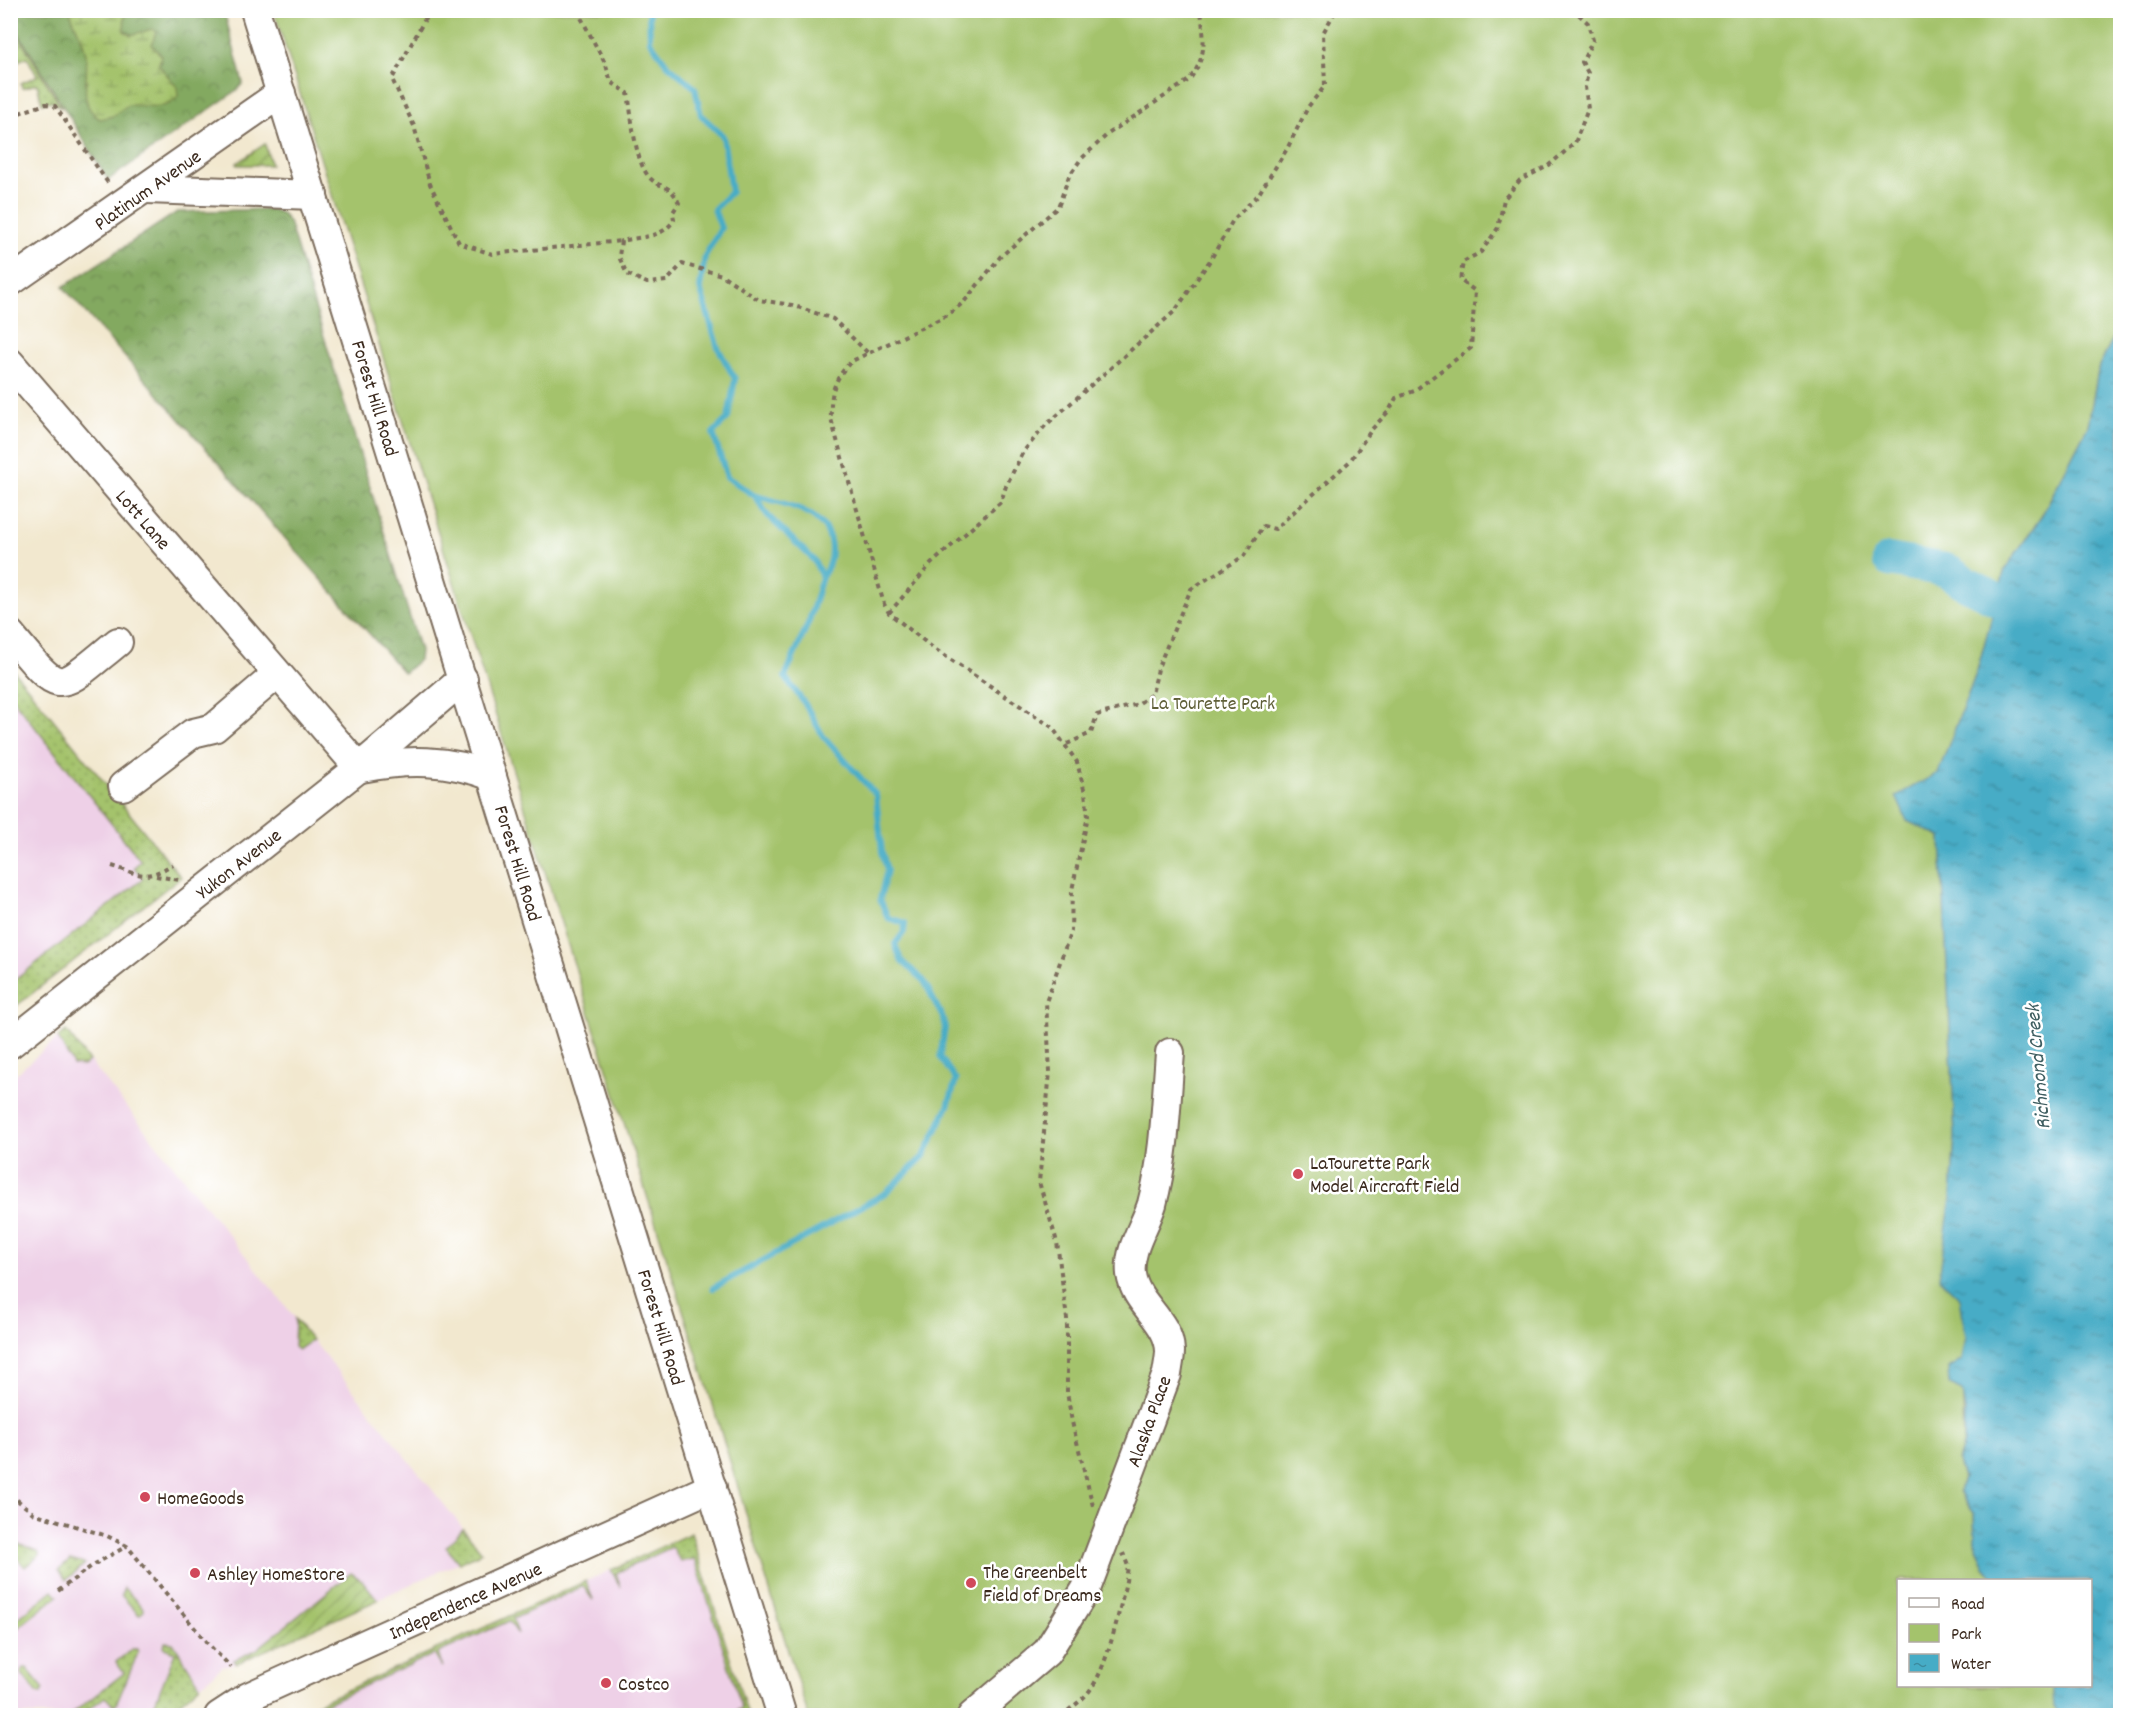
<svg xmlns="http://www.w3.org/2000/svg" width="2131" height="1726" viewBox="0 0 2131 1726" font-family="Dekko,sans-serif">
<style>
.built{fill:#eed0e7}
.grass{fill:url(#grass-dots);stroke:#707645;stroke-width:1.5}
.forest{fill:url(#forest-crowns);stroke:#5f6a3f;stroke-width:1.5}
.wetland{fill:url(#wetland-marsh);stroke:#707645;stroke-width:1.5}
.park{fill:#a4c36c;stroke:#707645;stroke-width:1.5}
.garden{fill:url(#garden-furrows);stroke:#707645;stroke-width:1.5}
.water{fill:url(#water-ripples);stroke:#406b72;stroke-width:1.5}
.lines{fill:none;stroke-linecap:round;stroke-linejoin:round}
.stream{stroke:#46acc6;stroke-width:6}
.river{stroke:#46acc6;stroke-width:34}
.minor-casing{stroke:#7b6c5c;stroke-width:32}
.path{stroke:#7b6c5c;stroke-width:4;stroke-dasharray:4.5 4.5;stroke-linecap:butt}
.minor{stroke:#fff;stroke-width:28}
.poi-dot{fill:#d1495b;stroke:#fff;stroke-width:2}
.labels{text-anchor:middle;stroke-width:5;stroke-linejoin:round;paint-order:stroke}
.street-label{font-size:20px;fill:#3b2a1e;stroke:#fff}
.park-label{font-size:20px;fill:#606039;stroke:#fff}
.poi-label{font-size:20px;fill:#3b2a1e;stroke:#fff;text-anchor:start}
.water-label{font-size:21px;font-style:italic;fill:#3f5e61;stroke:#fff}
</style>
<defs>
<pattern id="grass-dots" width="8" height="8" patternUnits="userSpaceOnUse" patternTransform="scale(1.5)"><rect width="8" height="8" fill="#a4c36c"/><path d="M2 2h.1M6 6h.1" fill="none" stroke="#879f58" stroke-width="1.8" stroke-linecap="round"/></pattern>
<pattern id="forest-crowns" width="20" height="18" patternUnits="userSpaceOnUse" patternTransform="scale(1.5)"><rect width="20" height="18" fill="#83a960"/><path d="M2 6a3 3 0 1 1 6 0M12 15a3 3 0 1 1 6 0" fill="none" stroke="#6c8a4f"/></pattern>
<pattern id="wetland-marsh" width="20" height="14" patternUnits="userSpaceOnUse" patternTransform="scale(1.5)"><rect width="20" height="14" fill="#a4c36c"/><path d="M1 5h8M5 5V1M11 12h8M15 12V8" fill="none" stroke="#879f58"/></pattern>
<pattern id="garden-furrows" width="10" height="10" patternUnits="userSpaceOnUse" patternTransform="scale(1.5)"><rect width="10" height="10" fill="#a4c36c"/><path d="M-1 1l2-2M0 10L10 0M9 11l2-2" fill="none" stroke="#879f58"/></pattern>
<pattern id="water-ripples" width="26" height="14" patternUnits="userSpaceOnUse" patternTransform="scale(1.5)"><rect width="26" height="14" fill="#46acc6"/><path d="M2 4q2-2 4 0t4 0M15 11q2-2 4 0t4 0" fill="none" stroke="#3c8ca0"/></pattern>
</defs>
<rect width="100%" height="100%" fill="#fff"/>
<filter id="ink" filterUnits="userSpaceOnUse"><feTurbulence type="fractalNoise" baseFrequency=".0167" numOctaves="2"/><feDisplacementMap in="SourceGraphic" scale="12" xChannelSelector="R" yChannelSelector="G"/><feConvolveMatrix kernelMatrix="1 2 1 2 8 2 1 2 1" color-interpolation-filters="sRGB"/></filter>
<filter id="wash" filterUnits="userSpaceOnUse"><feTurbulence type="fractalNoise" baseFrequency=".008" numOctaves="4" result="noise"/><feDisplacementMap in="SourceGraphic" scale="24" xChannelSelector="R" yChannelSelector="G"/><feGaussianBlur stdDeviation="1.35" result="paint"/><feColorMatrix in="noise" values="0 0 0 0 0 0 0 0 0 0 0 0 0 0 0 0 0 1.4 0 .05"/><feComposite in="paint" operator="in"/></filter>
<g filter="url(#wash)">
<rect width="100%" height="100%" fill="#f2e8cf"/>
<g class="built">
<path d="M10,666L181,877L11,1010H10Z"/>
<path d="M66,1031L482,1552L237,1663L223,1666L166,1715H11L10,1079Z"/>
<path d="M691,1533L748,1715L291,1716L611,1570Z"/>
</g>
<g class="grass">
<path d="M10,21L58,102L62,108L51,101L42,103L37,84L22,88L21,83L37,76L27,57L12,64L11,61Z"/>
<path d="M10,666L181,877L11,1010V983L143,879L134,867L141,861L11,697Z"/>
<path d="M66,1031L89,1061L83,1066L73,1065L58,1038Z"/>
<path d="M295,1319L312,1340L298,1350L294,1347Z"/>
<path d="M463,1529L482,1552L459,1563L446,1547Z"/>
<path d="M691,1533L748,1715H744L743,1712L728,1715L742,1708L695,1559L680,1561L672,1547L616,1573L621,1588L611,1570Z"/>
<path d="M10,1541L38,1551L40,1555L25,1567L15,1556L11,1557Z"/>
<path d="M70,1560L85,1564L66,1580L59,1570Z"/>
<path d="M586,1581L593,1600L583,1586L513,1619L518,1634L509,1621L438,1653L442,1667L434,1654L314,1709L316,1715H304L303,1710Z"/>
<path d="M124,1588L143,1608L144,1611L139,1615L121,1595Z"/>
<path d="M53,1590L58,1596L11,1633V1624Z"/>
<path d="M165,1642L173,1643L200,1685L166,1715H150L175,1653L164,1647Z"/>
<path d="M132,1649H137L138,1653L116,1705H113L105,1697L81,1715H70L124,1673L116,1662Z"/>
<path d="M24,1668H27L44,1689L41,1694L37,1693L21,1673Z"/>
</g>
<g class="forest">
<path d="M10,11H224L243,83L236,91L108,180L11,21Z"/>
<path d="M271,209L281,213L289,222L420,650L419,660L404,673L63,287L177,212Z"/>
</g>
<path class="wetland" d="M70,11H125L124,31L131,35L152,29L156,31L152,45L161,55L159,65L177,87L178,96C166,113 146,104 128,105L113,116L100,119C74,103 92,74 85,50C82,37 74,24 70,11Z"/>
<path class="park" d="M274,11H2120V325L2099,366L2088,426L2041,517L2005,569L1977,671L1938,773L1907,821L1941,837L1955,1135L1951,1198L1966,1337L1962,1361L1964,1443L1958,1462L1963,1477L1959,1492L1974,1513L1975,1541L1985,1567L1996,1580H1898V1686H2050L2053,1688L2054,1707L2063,1715H808L705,1380Z"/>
<g class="garden">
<path d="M265,144L271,165H237V163Z"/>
<path d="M351,1573L362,1580L378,1600L237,1663L234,1660L256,1650Z"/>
</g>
<path class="water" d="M2120,325V1715L2063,1716L2054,1707L2053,1689L2050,1686H2090V1580H1996L1985,1567L1975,1541L1974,1513L1959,1492L1963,1477L1958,1462L1964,1443L1965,1412L1962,1391L1950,1385L1949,1368L1962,1360L1966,1337L1960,1298L1939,1278L1951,1198L1955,1135L1941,837L1907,821L1896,796L1938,773L1977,671L2005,569L2041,517L2088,426L2099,366Z"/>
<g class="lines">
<g class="stream">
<path d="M649,10L650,41L667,64L695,88L701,115L723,136L731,192L714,209L721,228L705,256L700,288L718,348L735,379L728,418L713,433L727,477L755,496L768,516L814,560L822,577L809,621L785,677L805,704L823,736L876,795L882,852L887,870L880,899L888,918L905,923L904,932L895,944L901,960L924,981L943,1018L945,1028L940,1057L956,1080L948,1106L924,1156L886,1193L713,1288"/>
<path d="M756,496C786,504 831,511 831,550C831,560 828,569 822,577"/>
</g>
<path class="river" d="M1889,560L1946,570L1967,584L2038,620"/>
</g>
</g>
<g filter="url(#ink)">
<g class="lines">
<defs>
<g id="minor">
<path d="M255,10L782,1716"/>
<path d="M147,189L313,195"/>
<path d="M10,282L281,93"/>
<path d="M10,363L359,768"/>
<path d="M10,634C63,698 55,693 118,642"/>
<path d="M361,768C407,759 448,759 492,776"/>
<path d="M123,786L193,733L214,728L277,674"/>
<path d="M10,1044L359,768L463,679"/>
<path d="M219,1716L248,1697L712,1487"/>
<path d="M972,1716L1047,1652L1086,1589L1167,1374C1168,1367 1170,1358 1170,1351C1169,1320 1135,1304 1131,1274C1128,1249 1145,1227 1152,1204C1165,1156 1166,1103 1170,1053"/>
</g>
</defs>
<use href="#minor" class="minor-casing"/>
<g class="path">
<path d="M430,10L392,79L414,126L430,184L459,243L492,254L621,241"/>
<path d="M577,10L606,65L611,82L628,93C632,116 634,163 651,179C663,190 669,182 679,203L673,212L674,220C662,239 641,236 621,241L619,257L627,274L647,283L667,281L682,264L722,275L759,300L792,305L833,319L868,353"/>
<path d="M19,113L46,104L55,106L108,183"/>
<path d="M889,613L931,564L1001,502L1006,486L1023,452L1045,426L1175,311L1211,259L1233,220L1258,195L1287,149L1308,107L1325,86L1323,33L1336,10"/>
<path d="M1067,744L1091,733L1097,715L1138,704L1152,694L1159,665L1191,589L1244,556L1263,526L1275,529L1350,461L1372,429L1389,411L1396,398L1414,391L1471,348L1475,291L1460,280L1463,262L1481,252L1498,228L1504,199L1520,180L1548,166L1575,143L1588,109L1585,87L1588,73L1582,62L1593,40L1588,23L1574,10"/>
<path d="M112,866C141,875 146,881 173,864"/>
<path d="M156,876L179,880"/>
<path d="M10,1494L33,1513L107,1536L127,1546L208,1644L231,1667"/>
<path d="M1093,1506L1072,1422L1067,1392V1319L1057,1242L1039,1182L1050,1072L1046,1002L1071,931L1072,890L1088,816L1085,793L1077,762L1052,727L933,648L889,613L884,604L831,419C830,395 833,379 852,361L948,315L964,302L1000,257L1058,207L1069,176L1081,159L1108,134L1189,80C1208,55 1204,40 1201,10"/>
<path d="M58,1591L93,1565L127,1546"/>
<path d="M1061,1716C1072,1707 1085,1699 1092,1687C1108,1664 1120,1609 1126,1581L1128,1566L1123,1553"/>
</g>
<use href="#minor" class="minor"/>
</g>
</g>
<g class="poi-dot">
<circle cx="1298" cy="1174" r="6"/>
<circle cx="145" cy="1497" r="6"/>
<circle cx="195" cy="1573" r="6"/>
<circle cx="971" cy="1583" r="6"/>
<circle cx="606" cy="1683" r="6"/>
</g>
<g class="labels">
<g class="street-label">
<text transform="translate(147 189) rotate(-35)" y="7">Platinum Avenue</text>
<text transform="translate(376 398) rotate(73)" y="7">Forest Hill Road</text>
<text transform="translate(144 519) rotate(49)" y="7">Lott Lane</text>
<text transform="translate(238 863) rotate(-38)" y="7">Yukon Avenue</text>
<text transform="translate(519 863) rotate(73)" y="7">Forest Hill Road</text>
<text transform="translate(662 1327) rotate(73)" y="7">Forest Hill Road</text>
<text transform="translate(1148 1421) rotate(-70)" y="7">Alaska Place</text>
<text transform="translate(465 1600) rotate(-24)" y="7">Independence Avenue</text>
</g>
<g class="park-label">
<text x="1213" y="709">La Tourette Park</text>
</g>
<g class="poi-label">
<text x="1310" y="1169">LaTourette Park<tspan x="1310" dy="23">Model Aircraft Field</tspan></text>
<text x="157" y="1504">HomeGoods</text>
<text x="983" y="1578">The Greenbelt<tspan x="983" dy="23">Field of Dreams</tspan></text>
<text x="207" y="1580">Ashley HomeStore</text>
<text x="618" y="1690">Costco</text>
</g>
<g class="water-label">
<text transform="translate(2037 1067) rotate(-95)" y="7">Richmond Creek</text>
</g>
</g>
<rect width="2131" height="1726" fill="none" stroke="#fff" stroke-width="36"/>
<rect x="1897" y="1579" width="195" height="108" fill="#ffffff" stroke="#b1aaa5" stroke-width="1.5"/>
<rect x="1909" y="1598" width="30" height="9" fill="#ffffff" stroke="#b1aaa5" stroke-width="1.5"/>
<text x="1951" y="1609" font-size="18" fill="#3b2a1e">Road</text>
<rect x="1909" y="1624" width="30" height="18" fill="#a4c36c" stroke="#b1aaa5" stroke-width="1.5"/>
<text x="1951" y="1639" font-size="18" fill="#3b2a1e">Park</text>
<rect x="1909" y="1654" width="30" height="18" fill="url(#water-ripples)" stroke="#b1aaa5" stroke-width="1.5"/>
<text x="1951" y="1669" font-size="18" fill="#3b2a1e">Water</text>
</svg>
